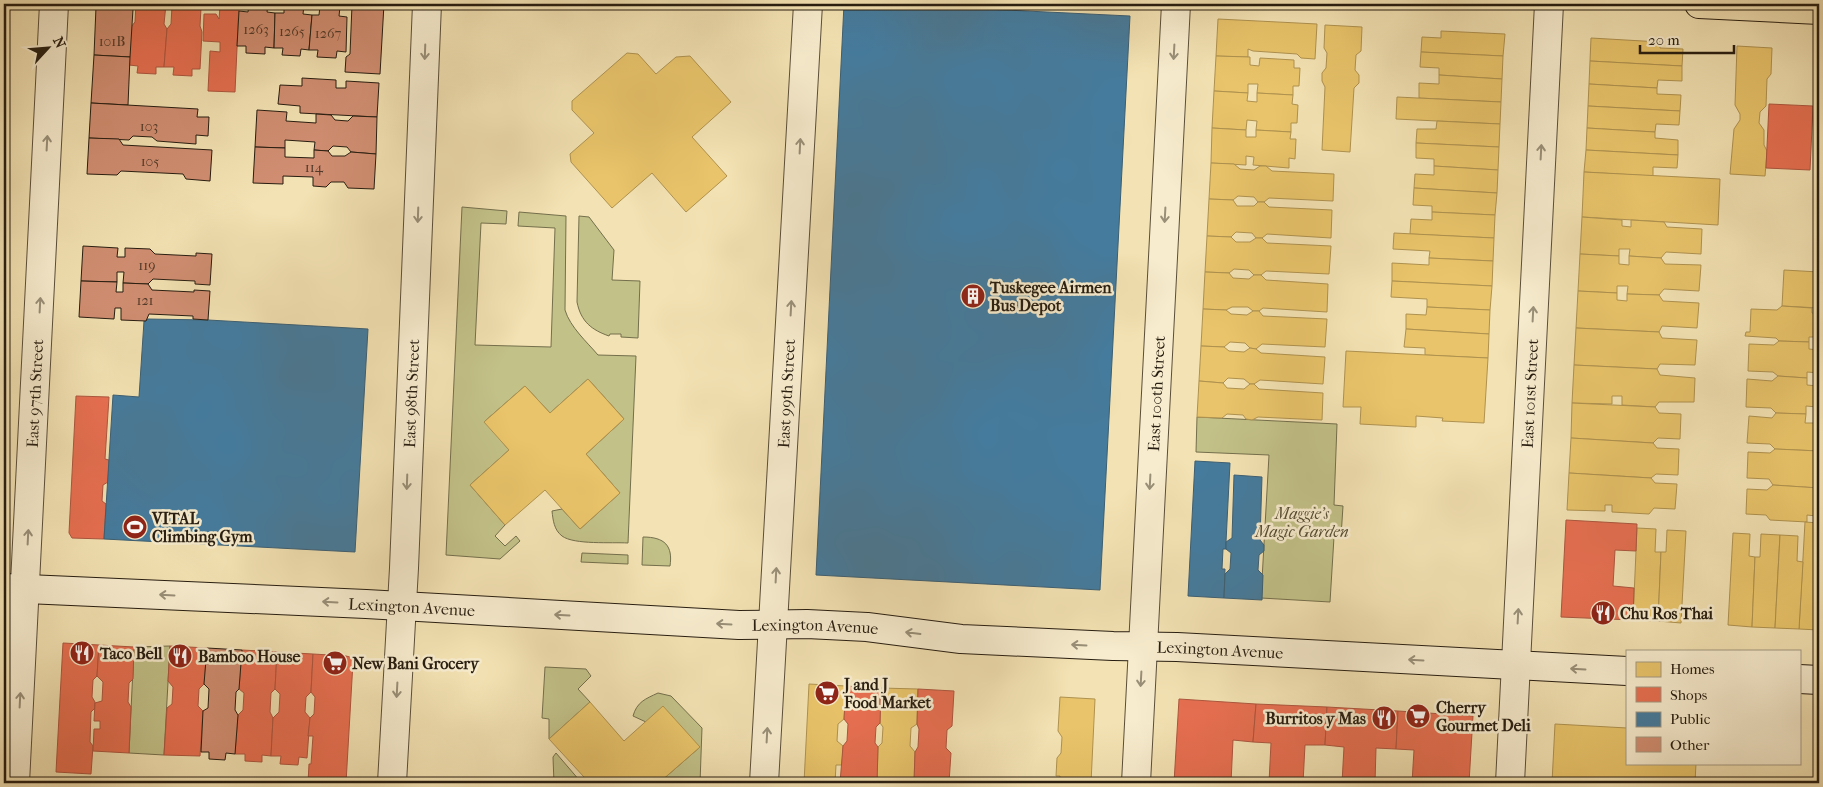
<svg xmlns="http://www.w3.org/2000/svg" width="1823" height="787" viewBox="0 0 1823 787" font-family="'IM FELL French Canon',serif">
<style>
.green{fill:#c2c188;stroke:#746f4c}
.homes{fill:#e9c46a;stroke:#af924f}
.shops{fill:#e76f51;stroke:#ad563e}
.public{fill:#457b9d;stroke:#3c5f73}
.building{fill:#d18e72;stroke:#271d10}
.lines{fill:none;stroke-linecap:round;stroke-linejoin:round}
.street-casing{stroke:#5a4e39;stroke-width:30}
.secondary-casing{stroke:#271d10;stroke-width:30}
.primary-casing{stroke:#271d10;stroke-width:30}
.street{stroke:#f7ecce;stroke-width:28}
.secondary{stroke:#f7ecce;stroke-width:28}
.primary{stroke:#f3e2b3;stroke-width:28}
.oneway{stroke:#998f78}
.labels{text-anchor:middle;stroke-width:5;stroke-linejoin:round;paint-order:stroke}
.number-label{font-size:14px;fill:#523928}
.poi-label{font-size:16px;font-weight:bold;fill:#271d10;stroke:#f7ecce;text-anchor:start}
.street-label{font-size:16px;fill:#271d10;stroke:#f7ecce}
.park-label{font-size:16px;font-style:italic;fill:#564e34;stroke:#f7ecce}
</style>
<rect width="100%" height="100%" fill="#f3e2b3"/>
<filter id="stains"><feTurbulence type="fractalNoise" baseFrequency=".004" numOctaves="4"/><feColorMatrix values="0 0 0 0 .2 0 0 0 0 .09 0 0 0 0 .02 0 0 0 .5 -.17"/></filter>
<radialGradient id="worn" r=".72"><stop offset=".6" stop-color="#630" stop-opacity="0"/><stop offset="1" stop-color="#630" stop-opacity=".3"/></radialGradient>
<g class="green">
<path d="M462,207L507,211L506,224L481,223L475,345L551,347L555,228L518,226L519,212L566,216L565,310C570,327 587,342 598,355L636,356L628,543C612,542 574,545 562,536C554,530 553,520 552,511L562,509L580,529L620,493L586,454L624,419L588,379L550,413L525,386L485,421L509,450L470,485L505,525L495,536L505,546L516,536L520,541L500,559L446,555Z"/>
<path d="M579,216L589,217L614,250L612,280L640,281L638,338L621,337V334H610L609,336C592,330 581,322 577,302Z"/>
<path d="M1197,417L1337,424L1334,505L1343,506L1341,537H1334L1330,602L1261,598L1269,455L1196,452Z"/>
<path d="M643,537C665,537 673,546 670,566L642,565Z"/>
<path d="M582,553L628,555V564L581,562Z"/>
<path d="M170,646L164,755L129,753L134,647Z"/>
<path d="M545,667L586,669L591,676L578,689L590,702L549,739V719L542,718Z"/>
<path d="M658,693L671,696L702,728L700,783H663L661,781L700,747L633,716C637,702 645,699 658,693Z"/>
<path d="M556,753L580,781L578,783H554L553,757Z"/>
</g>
<g class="homes">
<path d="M1218,19L1317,24L1315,59L1301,58L1297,54L1253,51L1248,49V57L1216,56Z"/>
<path d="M1325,25L1362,27L1361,51L1356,55L1355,70L1359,75V83L1354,88L1350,152L1322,150L1325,87L1322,81V73L1326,68L1327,53L1324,48Z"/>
<path d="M1441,31L1505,34L1503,56L1421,52L1422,37L1441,38Z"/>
<path d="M1591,38L1660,42V48L1683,49L1682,66L1590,61Z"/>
<path d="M1737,46L1772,48L1771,74L1767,79L1766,106L1760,112L1759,123L1764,130V145L1767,151L1765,176L1730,174L1734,129L1740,120V114L1735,105Z"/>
<path d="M1421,52L1503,56L1502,79L1439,75V68L1420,67Z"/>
<path d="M627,53L638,54L656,74L676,57L690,56L731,102L692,137L727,176L686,212L652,173L612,208L571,162L570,154L594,133L572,110V101Z"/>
<path d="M1216,56L1250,57V65L1259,66L1260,58L1294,60V68H1300L1299,86H1293V95L1257,93L1258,84H1248V93L1214,91Z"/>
<path d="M1590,61L1682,66V81L1658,80L1657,88L1589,84Z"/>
<path d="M1439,75L1502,79L1501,102L1419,98V83L1439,84Z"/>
<path d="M1589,84L1657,88V94L1681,95L1680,111L1588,106Z"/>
<path d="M1214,91L1248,93L1247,101L1257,102V93L1293,95L1292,104L1298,105L1297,123H1291V132L1256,130L1257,121L1247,120L1246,130L1212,128Z"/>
<path d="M1397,97L1501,102L1500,124L1396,119Z"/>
<path d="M1588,106L1680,111L1679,125L1656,124L1655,132L1587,128Z"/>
<path d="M1437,121L1500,124L1499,147L1416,143L1417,129H1436Z"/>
<path d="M1212,128L1246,130V137H1256V130L1291,132L1290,139H1296L1295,159L1289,158V168L1253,165L1254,157L1246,156V165L1211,163Z"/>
<path d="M1587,128L1655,132V138L1678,140V155L1586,150Z"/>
<path d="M1416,143L1499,147L1498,170L1434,166V159L1416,158Z"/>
<path d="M1586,150L1678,155L1677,168L1653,167V176L1584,172Z"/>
<path d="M1211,163L1234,164L1240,169L1254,170L1260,166H1266L1272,171L1334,174L1333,201L1269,198L1264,202H1258L1254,197L1238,196L1233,200L1209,199Z"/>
<path d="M1434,166L1498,170L1497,193L1414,188L1415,174L1434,175Z"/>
<path d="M1584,172L1720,179L1718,225L1582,217Z"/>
<path d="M1414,188L1497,193L1495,215L1432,212V206L1413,205Z"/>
<path d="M1209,199L1233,200L1237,206H1254L1258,202H1264L1269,207L1332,210L1331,238L1267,234L1262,238H1256L1252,233L1236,232L1231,237L1207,236Z"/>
<path d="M1432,212L1495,215L1494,238L1410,234L1411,219L1432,220Z"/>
<path d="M1582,217L1622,220V226L1631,227V220L1664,222L1667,227L1702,229L1701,254L1666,252L1661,258L1629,256L1630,249H1619V256L1580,254Z"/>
<path d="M1394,233L1494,238L1493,261L1429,258L1430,251L1393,249Z"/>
<path d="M1207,236L1231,237L1236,242H1250L1256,238H1262L1267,243L1331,246L1329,274L1266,271L1261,275H1254L1249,270L1234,269L1229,273L1205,272Z"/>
<path d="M1580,254L1619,256V264L1629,265V256L1661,258L1665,264L1701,265L1699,291L1664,289L1659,295L1627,294L1628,286H1617V293L1578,291Z"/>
<path d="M1429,258L1493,261L1492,286L1392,281V263L1429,265Z"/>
<path d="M1784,270L1819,272V308L1782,306Z"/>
<path d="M1205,272L1229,273L1233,278L1249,279L1254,275H1261L1266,280L1328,284L1327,312L1263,308L1259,311H1253L1248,307H1232L1226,310L1203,309Z"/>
<path d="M1392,281L1492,286L1490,310L1427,307V299L1391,297Z"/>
<path d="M1578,291L1617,293V300L1627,301V294L1659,295L1663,301L1699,303L1697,328L1662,326L1659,332L1576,328Z"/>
<path d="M1782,306L1812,308V313L1819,314V337H1809V342L1779,341L1776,338L1745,336L1746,332H1750L1751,309L1777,310Z"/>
<path d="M1427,307L1490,310L1489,334L1406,329V314L1426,315Z"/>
<path d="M1203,309L1226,310L1231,314L1247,315L1253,311H1259L1263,316L1327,319L1325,347L1262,344L1256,349L1250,348L1245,343L1230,342L1224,347L1201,346Z"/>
<path d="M1576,328L1659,332L1662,338L1697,340L1695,365L1660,364L1657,369L1574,365Z"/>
<path d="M1406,329L1489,334L1488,358L1425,355V348L1404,347Z"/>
<path d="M1779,341L1809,342V349L1819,350V378V373L1807,372V378L1778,376L1773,372L1748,371L1749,344L1774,345Z"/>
<path d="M1201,346L1224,347L1229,351L1244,352L1250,348L1256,349L1261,353L1325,357L1323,384L1260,380L1254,384H1250L1244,379L1228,378L1223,383L1199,381Z"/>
<path d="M1346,351L1488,358L1484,423L1442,421L1443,418L1416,416V427L1360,424L1361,407H1343Z"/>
<path d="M1574,365L1657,369L1660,375L1695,378L1694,402H1659L1655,407L1622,405V396H1612V404L1572,403Z"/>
<path d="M1778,376L1807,378V385L1818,386L1819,378V415H1817V407L1806,406V414L1776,413L1771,408L1746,407L1747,379L1772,381Z"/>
<path d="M588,379L624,419L586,454L620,493L580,529L545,490L505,525L470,485L509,450L484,422L525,386L550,413Z"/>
<path d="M1199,381L1223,383L1227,388L1244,389L1250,384H1254L1259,389L1323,393L1322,420L1258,417L1252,420L1246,419L1243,415L1227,414L1222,418L1197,417Z"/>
<path d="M1572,403L1655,407L1659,413L1681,414L1680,439L1658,438L1653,443L1571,438Z"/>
<path d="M1776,413L1806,414L1805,423H1816L1817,415H1819V451L1775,449L1770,444L1747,443L1749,416L1772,418Z"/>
<path d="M1571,438L1653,443L1657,448L1679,449L1678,475L1656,474L1651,478L1569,473Z"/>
<path d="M1775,449L1819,451V488L1773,485L1769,479L1747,478L1748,452L1770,453Z"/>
<path d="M1569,473L1651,478L1655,483L1677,484L1675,509L1654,508L1649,514L1612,512V505H1605V511L1567,510Z"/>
<path d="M1773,485L1819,488V523H1816V516L1807,515V522L1770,520L1766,515L1746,514L1747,489L1767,490Z"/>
<path d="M1805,522L1819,523V630L1799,629Z"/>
<path d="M1637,528L1656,529L1655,552H1661L1658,621L1633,620Z"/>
<path d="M1667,530L1686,531L1681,623L1658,621L1661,552H1666Z"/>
<path d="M1733,533L1750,534L1749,556L1755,557L1752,627L1728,625Z"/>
<path d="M1761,534L1780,535L1775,628L1752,627L1755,557H1760Z"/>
<path d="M1780,535L1798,536L1797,561L1803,562L1799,629L1775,628Z"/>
<path d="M809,684L846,686L844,719L838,724L837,741L843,746L842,765H836L835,783H804Z"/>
<path d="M881,688L918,689L917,724L911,728L910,746L915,752L914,783H877L878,747L882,743L883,727L880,723Z"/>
<path d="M1060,697L1095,699L1091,783H1059L1060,776H1056L1057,758L1061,753L1062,737L1058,731Z"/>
<path d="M590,702L624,741L663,706L700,747L661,781L663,783H578L584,777L549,739Z"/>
<path d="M1555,724L1627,728V763H1696L1695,783H1552Z"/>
</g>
<g class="shops">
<path d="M136,4H166L164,24L167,29L164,67H156V74L137,73L138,66L129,65L131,27L135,22Z"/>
<path d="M171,4H203L201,8L200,26L202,32L200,69H192V76L173,75L174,67H164L167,29L171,24L172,6Z"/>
<path d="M204,4H239L235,92L208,91L210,51L220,52V42L203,41L204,14H216L219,19L220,7H204Z"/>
<path d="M1769,104L1813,106L1810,170L1766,168Z"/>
<path d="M76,396L109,397L105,459L109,460L108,482L103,485L102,501L106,504L104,539L72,538L69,533Z"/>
<path d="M1566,520L1637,524L1636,551L1615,550L1613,586L1634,588L1633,620L1561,617Z"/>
<path d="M63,643L99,645L97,676L93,680L92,697L95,702V708L91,712L90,742L93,746L91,774L56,772Z"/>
<path d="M99,645L134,647L133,679L129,683L128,702L131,707L129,753L93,751L94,729H100V721H94L95,703L102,701L103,682L97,676Z"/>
<path d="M170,646L207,648L204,684L199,689L198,706L203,711L200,756L164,755L167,708L172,704L173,687L168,681Z"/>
<path d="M242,650L277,652L275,689L271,693L270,712L273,718L271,756L262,755V762L245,761V754H235L238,715L243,710L244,693L239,689Z"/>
<path d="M277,652L313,654L311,692L306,697L305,712L310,718L307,758L299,757L298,765L280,764L281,756H271L273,718L279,712L280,694L275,689Z"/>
<path d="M313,654L346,656L350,657L353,662L346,783H308L309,764H311L313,736H308L310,718L314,714L315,697L311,692Z"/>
<path d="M846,686L881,688L880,723L876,727L875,743L878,747L877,783H840L843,746L847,741L848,724L844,719Z"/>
<path d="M918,689L954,691L952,726L947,730L946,748L951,753L949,783H914L915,752L918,747L919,729L917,724Z"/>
<path d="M1179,699L1256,704L1253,742L1233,740L1231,783H1174Z"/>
<path d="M1256,704L1327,707L1325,745H1305L1303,783H1269L1271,743L1253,742Z"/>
<path d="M1327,707L1398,711L1396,749L1376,748L1375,783H1342L1344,747L1325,745Z"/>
<path d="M1398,711L1473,716L1469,783H1412L1414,750L1396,749Z"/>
</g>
<g class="public">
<path d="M844,4H881L1130,16L1100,590L816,575Z"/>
<path d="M147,319L208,320L368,329L355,552L104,539L113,395L139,397L144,321H146Z"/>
<path d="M1195,461L1230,463L1226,542V549H1223L1222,569H1225L1224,598L1188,596Z"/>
<path d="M1234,475L1262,477L1260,540L1264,545V551L1259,555L1258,570L1263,575L1262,600L1224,598L1225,574L1230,569L1231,553L1226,549V542L1232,538Z"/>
</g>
<g class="building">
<path d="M96,4H133V9L96,7Z"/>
<path d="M249,4H268L267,12L275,13L274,48L265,47V54L246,53V46H237L239,11L248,12Z"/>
<path d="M276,4H312V6L304,5L303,14L312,15L309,50L301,49L300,56L282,55L283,48H274L275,13H284V4Z"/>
<path d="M312,4H348V8L340,7L339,16L347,17L346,52L337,51L336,58L317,57L318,50H309L312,15H319L320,6H312Z"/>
<path d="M348,4H384L380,74L345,72L346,57L350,54L352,5Z"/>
<path d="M96,7L133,9L130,57L94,55Z"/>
<path d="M94,55L130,57L128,105L91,103Z"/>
<path d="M302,78L336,80V88H346V81L379,83L377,117L300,113V106L278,104L280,85L302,86Z"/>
<path d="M91,103L198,109L197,117H209L208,136L196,135V144L157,141L152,137L133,136L129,140L89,138Z"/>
<path d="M257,110L287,112L286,121L316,123V114L331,115L335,120L348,121L353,116L377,117L376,154L351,152L347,147L333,146L328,151L314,150L315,142L285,140V148L255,147Z"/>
<path d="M89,138L119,139L123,145L212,150L210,181L186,179L183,174L121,171L117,175L87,174Z"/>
<path d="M255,147L285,148V157L314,158V150L328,151L332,156H345L351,152L376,154L374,189L348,188L344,182H331L326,187L313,186V177L283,176V184L253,183Z"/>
<path d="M83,246L118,248L117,257H125V248L150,249L155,254L196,256V253L212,254L210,285L195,284V281L153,279L148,284L123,283L124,272H117V282L81,281Z"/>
<path d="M81,281L117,282L116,292H123V283L148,284L152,290L194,292V290L210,291L208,320L193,319V316L149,314L146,321L121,320V308H115L114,319L79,317Z"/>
<path d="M207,648L242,650L239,689L236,692L235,710L238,715L235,754L226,753L225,760L209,759V752H201L203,711L208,708L209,689L204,684Z"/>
<path d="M55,781L108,783H55Z"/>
</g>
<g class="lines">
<defs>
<g id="street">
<path id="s1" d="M15,783L54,4"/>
<path id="s2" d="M392,783L404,568L427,4"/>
<path id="s3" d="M764,783L808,4"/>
<path id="s4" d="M1136,783L1176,4"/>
<path id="s5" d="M1510,783L1549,4"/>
</g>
<g id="secondary">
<path id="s6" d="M4,588L366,604L739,625L807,624L867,627L961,639L1113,646L1177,647L1627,671"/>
<path d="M1799,679L1819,680"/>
</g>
<path id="primary" d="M1699,4L1819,10"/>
</defs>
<use href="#street" class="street-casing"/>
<use href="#secondary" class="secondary-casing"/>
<use href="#primary" class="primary-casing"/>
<use href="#street" class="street"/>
<use href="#secondary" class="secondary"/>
<use href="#primary" class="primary"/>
</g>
<defs><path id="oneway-shaft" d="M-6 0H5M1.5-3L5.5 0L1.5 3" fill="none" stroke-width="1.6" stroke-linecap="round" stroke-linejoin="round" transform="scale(1.25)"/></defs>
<g class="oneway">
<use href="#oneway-shaft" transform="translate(425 52) rotate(92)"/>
<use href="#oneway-shaft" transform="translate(1174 52) rotate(93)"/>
<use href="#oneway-shaft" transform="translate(47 143) rotate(-87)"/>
<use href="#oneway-shaft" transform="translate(800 146) rotate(-87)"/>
<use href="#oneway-shaft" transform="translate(1541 152) rotate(-87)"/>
<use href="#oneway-shaft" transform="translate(418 215) rotate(92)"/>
<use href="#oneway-shaft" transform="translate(1165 215) rotate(93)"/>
<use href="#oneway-shaft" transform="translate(40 305) rotate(-87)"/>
<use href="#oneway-shaft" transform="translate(791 308) rotate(-87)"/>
<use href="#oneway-shaft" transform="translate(1533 314) rotate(-87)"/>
<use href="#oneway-shaft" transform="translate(407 482) rotate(92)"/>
<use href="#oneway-shaft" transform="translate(1150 482) rotate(93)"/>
<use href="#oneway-shaft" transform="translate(28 537) rotate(-87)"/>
<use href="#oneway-shaft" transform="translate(776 575) rotate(-87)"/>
<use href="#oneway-shaft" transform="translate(167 595) rotate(-177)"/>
<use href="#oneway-shaft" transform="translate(330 602) rotate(-177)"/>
<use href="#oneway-shaft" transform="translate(562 615) rotate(-177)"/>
<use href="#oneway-shaft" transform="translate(1518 616) rotate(-87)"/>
<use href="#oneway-shaft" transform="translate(724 624) rotate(-177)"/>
<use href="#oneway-shaft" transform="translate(913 633) rotate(-173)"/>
<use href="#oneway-shaft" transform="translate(1079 645) rotate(-177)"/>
<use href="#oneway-shaft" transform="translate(1416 660) rotate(-177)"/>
<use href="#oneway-shaft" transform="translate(1578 669) rotate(-177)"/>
<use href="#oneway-shaft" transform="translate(1141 679) rotate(93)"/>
<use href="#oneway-shaft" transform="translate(397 690) rotate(93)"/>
<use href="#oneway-shaft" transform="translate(20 700) rotate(-87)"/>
<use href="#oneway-shaft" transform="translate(767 735) rotate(-87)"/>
</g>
<defs>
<symbol id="building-disc" viewBox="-11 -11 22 22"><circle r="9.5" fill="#8f2418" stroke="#f7ecce"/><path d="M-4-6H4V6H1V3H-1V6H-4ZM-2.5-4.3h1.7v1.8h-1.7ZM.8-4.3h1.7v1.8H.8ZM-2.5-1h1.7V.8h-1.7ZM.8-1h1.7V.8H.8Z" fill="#fff"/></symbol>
<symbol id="stadium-disc" viewBox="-11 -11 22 22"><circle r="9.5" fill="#8f2418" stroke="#f7ecce"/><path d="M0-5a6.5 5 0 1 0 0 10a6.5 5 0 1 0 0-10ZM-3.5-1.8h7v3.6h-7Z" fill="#fff"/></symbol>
<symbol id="restaurant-disc" viewBox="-11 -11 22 22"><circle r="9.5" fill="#8f2418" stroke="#f7ecce"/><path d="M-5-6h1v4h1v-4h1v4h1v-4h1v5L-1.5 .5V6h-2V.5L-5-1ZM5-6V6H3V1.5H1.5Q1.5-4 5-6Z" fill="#fff"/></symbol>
<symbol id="supermarket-disc" viewBox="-11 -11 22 22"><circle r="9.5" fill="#8f2418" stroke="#f7ecce"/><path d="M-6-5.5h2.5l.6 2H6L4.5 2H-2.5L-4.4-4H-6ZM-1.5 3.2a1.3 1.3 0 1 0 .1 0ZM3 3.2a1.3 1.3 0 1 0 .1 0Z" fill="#fff"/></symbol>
</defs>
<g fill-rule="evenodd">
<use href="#building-disc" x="959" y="282" width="28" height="28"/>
<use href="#stadium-disc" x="121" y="513" width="28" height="28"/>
<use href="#restaurant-disc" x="1589" y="599" width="28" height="28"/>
<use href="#restaurant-disc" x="68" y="639" width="28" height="28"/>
<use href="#restaurant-disc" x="166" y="642" width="28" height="28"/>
<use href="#supermarket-disc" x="321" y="649" width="28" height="28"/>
<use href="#supermarket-disc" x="813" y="679" width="28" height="28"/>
<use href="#supermarket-disc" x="1404" y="702" width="28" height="28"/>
<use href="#restaurant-disc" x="1370" y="704" width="28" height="28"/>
</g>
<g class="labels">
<g class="number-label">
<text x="256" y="34">1263</text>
<text x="292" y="36">1265</text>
<text x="328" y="38">1267</text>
<text x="112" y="46">101B</text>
<text x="149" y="131">103</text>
<text x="150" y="166">105</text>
<text x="314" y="172">114</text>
<text x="147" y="270">119</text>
<text x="145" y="305">121</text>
</g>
<g class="poi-label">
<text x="990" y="293">Tuskegee Airmen<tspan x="990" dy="18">Bus Depot</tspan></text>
<text x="152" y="524">VITAL<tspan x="152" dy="18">Climbing Gym</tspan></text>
<text x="1620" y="619">Chu Ros Thai</text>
<text x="100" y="659">Taco Bell</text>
<text x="198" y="662">Bamboo House</text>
<text x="352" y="669">New Bani Grocery</text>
<text x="844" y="690">J and J<tspan x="844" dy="18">Food Market</tspan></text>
<text x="1436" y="713">Cherry<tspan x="1436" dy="18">Gourmet Deli</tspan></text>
<text x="1366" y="724" text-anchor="end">Burritos y Mas</text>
</g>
<g class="street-label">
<text dy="6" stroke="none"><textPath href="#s3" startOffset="390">East 99th Street</textPath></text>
<text dy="6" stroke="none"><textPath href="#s4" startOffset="390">East 100th Street</textPath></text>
<text dy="6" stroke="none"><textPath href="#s1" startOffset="390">East 97th Street</textPath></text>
<text dy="6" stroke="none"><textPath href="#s2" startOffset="390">East 98th Street</textPath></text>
<text dy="6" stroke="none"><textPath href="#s5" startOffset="390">East 101st Street</textPath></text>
<text dy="6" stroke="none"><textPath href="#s6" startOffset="408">Lexington Avenue</textPath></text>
<text dy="6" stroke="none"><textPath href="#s6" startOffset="812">Lexington Avenue</textPath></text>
<text dy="6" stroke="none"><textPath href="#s6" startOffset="1218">Lexington Avenue</textPath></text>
</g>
<g class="park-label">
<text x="1302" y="519">Maggie's<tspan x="1302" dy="18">Magic Garden</tspan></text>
</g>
</g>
<rect width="1823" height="787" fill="none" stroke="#f3e2b3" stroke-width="20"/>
<rect x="5" y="5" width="1813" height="777" fill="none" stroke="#271d10" stroke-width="2.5"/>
<rect x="10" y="10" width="1803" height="767" fill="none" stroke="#271d10"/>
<rect x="1626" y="650" width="175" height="115" fill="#f7ecce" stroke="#a49982"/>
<rect x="1636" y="662" width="25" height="15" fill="#e9c46a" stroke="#a49982"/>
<text x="1670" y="674" font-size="15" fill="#271d10">Homes</text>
<rect x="1636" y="687" width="25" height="15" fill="#e76f51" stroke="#a49982"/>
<text x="1670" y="700" font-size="15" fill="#271d10">Shops</text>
<rect x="1636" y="712" width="25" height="15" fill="#457b9d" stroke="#a49982"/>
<text x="1670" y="724" font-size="15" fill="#271d10">Public</text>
<rect x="1636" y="737" width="25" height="15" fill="#d18e72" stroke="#a49982"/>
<text x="1670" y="750" font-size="15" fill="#271d10">Other</text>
<g transform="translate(48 48) rotate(64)" stroke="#f7ecce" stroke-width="4" paint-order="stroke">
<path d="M0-4L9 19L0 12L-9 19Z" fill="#271d10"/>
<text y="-8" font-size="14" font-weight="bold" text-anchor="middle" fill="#271d10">N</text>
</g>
<path d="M1640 45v8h94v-8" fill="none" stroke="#271d10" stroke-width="2.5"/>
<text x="1648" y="45" font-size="15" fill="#271d10" stroke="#f7ecce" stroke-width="4" paint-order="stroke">20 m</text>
<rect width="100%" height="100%" filter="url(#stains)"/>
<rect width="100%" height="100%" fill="url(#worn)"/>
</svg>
